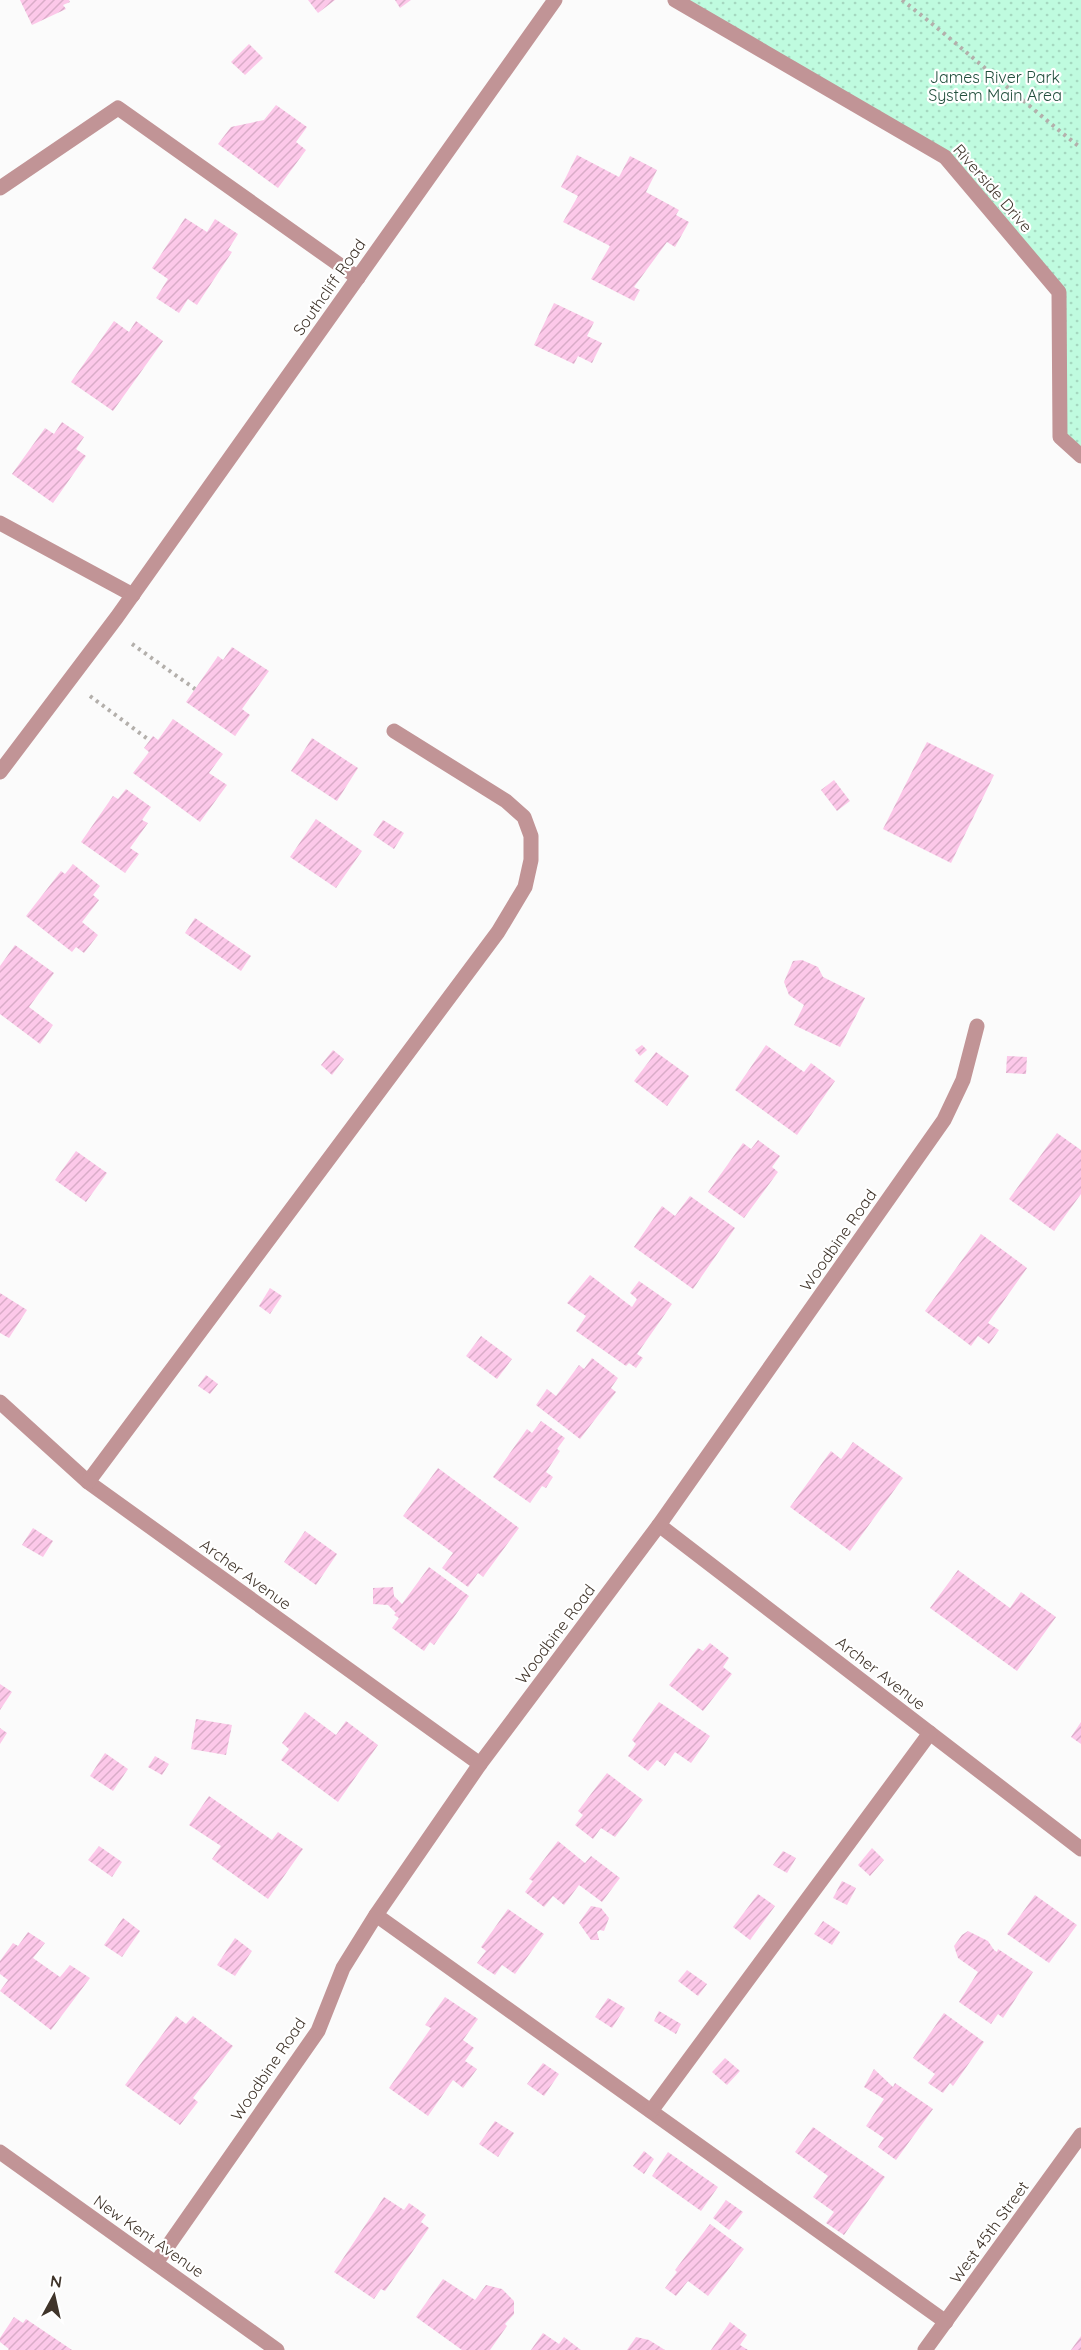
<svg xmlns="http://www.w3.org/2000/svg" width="1081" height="2350" viewBox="0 0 1081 2350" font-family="Quicksand,sans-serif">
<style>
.park{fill:url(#park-dots)}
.building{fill:url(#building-hatch)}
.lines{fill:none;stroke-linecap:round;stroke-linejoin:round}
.path{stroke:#b3afab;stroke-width:4;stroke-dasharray:3 4.5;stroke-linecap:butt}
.minor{stroke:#c19496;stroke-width:15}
.labels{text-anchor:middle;stroke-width:4.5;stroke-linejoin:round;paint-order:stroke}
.park-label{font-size:16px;fill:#224f3d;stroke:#fff}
.street-label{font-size:16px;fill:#40352b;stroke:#fff}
</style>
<defs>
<pattern id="park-dots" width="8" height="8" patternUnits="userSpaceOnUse" patternTransform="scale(1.5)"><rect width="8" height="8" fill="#bffbdf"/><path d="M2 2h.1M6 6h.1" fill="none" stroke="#a5d8c0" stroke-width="1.8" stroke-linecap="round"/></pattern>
<pattern id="building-hatch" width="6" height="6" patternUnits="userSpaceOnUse" patternTransform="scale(1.5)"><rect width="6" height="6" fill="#fcc8e9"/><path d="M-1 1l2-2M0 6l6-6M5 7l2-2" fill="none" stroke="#d9acc8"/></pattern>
</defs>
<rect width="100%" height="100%" fill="#fbfbfb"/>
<path class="park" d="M675,0H1081V456L1060,437L1059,292L945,157Z"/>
<g class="building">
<path d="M20,0H69L70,2L63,5L66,9L32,25Z"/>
<path d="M308,0H335L318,13Z"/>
<path d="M395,0H411L400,8Z"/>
<path d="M249,44L263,58L245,75L231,62Z"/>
<path d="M276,105L307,127L296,142L306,150L278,188L218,144L231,127L264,120Z"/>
<path d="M577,155L619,177L630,156L657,170L646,192L679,210L676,215L689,222L675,247L667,242L634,287L640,290L634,301L591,279L610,246L563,222L578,196L561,187Z"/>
<path d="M185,218L207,232L215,219L238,234L228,250L232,252L197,305L188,299L179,313L156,298L168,279L152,268Z"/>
<path d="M554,303L594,322L587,336L602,343L592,363L578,356L574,364L534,345Z"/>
<path d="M114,321L129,332L136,321L163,341L113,411L71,382Z"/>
<path d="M62,422L84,437L76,449L86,456L53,503L12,474L45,428L54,434Z"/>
<path d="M232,647L269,671L242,709L250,715L235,736L186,702L218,656L223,660Z"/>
<path d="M173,719L223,754L209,773L227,785L200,822L133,773L149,752L144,748L153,736L158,740Z"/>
<path d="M312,738L358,768L337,801L291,771Z"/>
<path d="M927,742L994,775L951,863L883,829Z"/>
<path d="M834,780L850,801L837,811L821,790Z"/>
<path d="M126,789L151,807L142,820L148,823L130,848L139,854L125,873L81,842L113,796L118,799Z"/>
<path d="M316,819L362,851L336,888L290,857Z"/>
<path d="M383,820L404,833L394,849L373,835Z"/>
<path d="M73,864L100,886L93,895L99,900L82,922L98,935L84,953L76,947L72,952L26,916L61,871L65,874Z"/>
<path d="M195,918L251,956L241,971L185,933Z"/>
<path d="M15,945L54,973L29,1007L53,1025L40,1044L0,1014V966Z"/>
<path d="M802,960L818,967L823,977L865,998L840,1047L794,1025L804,1005L789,995L784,982L793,961Z"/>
<path d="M642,1045L647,1050L640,1056L635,1050Z"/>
<path d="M766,1045L804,1072L811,1063L835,1081L797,1135L735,1090Z"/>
<path d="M333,1050L344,1059L332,1075L321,1065Z"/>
<path d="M656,1052L689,1076L667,1106L634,1081Z"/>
<path d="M1007,1056L1027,1057L1026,1074L1006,1073Z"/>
<path d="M1057,1133L1081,1150V1194L1054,1231L1009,1199Z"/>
<path d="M758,1140L780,1156L772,1167L778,1172L744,1218L708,1192L743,1143L751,1149Z"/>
<path d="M76,1151L107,1173L86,1202L55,1180Z"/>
<path d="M690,1196L735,1228L693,1289L634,1247L662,1206L675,1216Z"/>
<path d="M981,1234L1027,1268L988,1323L999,1330L989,1344L978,1336L971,1346L925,1311Z"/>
<path d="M590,1275L632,1307L637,1299L630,1293L639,1281L672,1304L637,1354L643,1358L636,1368L629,1363L626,1366L576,1331L586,1316L567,1303Z"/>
<path d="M270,1288L282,1296L270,1314L259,1306Z"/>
<path d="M0,1293L27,1310L9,1338L0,1333Z"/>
<path d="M481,1336L512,1359L497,1379L466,1356Z"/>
<path d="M592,1358L618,1378L611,1388L616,1392L580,1439L536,1405L547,1389L556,1396L579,1365L584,1369Z"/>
<path d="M206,1375L218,1384L210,1394L198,1386Z"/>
<path d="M541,1421L565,1438L557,1449L560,1451L546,1472L553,1477L546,1488L542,1486L530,1503L493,1477L527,1429L532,1433Z"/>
<path d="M853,1442L903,1478L850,1551L790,1507L831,1451L841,1459Z"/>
<path d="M438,1468L519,1528L483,1577L478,1573L468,1587L442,1568L453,1553L403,1516Z"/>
<path d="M33,1528L53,1541L43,1557L22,1545Z"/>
<path d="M305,1531L337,1554L316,1585L284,1562Z"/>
<path d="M429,1567L469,1596L434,1645L430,1642L424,1651L392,1628L399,1618L394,1615L396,1613L388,1605L373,1604V1588L393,1587L394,1596L402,1604Z"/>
<path d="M958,1570L1010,1608L1021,1592L1056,1617L1017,1671L930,1608Z"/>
<path d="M710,1643L729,1658L723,1667L732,1674L703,1711L669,1685L698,1648L703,1651Z"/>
<path d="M0,1684L12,1692L0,1710Z"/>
<path d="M659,1702L710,1736L691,1763L675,1752L665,1766L657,1760L648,1771L628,1756L636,1744L632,1740Z"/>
<path d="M305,1712L336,1735L346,1721L378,1745L338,1802L281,1760L289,1749L282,1743Z"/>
<path d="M196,1719L232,1725L226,1755L191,1749Z"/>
<path d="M1081,1722V1744L1071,1737Z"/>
<path d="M0,1728L7,1733L0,1744Z"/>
<path d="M105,1753L128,1769L113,1791L90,1776Z"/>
<path d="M155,1756L169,1764L162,1775L148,1767Z"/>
<path d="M607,1773L643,1800L615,1837L601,1828L593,1839L575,1825L583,1815L578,1811Z"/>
<path d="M209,1796L272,1840L278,1832L303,1849L268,1899L212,1859L221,1846L189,1825Z"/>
<path d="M558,1841L585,1863L591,1856L620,1878L602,1902L579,1885L564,1905L553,1896L544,1907L525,1892L533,1881L529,1879Z"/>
<path d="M99,1846L122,1862L112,1877L88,1860Z"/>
<path d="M872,1848L884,1860L870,1876L858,1865Z"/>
<path d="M783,1851L796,1858L787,1873L773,1865Z"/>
<path d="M842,1881L856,1888L847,1905L833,1898Z"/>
<path d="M758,1894L775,1906L750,1940L733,1927Z"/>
<path d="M1035,1895L1077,1925L1049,1963L1007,1934Z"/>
<path d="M591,1906L601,1908L609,1918L604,1931L600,1930L597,1932L599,1940H591L579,1923Z"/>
<path d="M508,1909L544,1934L515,1974L502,1965L495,1975L477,1963L486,1951L481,1947Z"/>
<path d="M123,1918L140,1931L122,1957L104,1945Z"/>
<path d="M823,1921L840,1932L832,1945L814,1934Z"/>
<path d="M968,1931L988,1941L994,1950L997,1952L998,1949L1033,1972L1003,2018L998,2014L991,2024L959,2002L978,1972L958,1958L954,1946L962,1935Z"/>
<path d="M28,1932L45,1943L33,1958L60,1977L70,1965L90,1978L51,2030L0,1991L8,1980L0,1974V1961L13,1943L18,1946Z"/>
<path d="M235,1938L252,1951L235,1976L217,1965Z"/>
<path d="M687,1970L707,1984L698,1996L678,1981Z"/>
<path d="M445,1997L478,2019L463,2040L474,2048L465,2061L477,2069L463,2088L453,2080L428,2116L389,2088L431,2028L425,2025Z"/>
<path d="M608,1998L625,2008L612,2028L595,2017Z"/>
<path d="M659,2011L681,2024L676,2034L654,2021Z"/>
<path d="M944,2013L984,2042L953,2086L950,2083L943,2093L928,2083L935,2074L913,2058Z"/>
<path d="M176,2016L186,2024L193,2016L233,2046L193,2098L198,2102L180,2125L125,2085Z"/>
<path d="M725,2058L740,2071L727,2085L712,2072Z"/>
<path d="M543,2063L559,2074L544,2096L527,2084Z"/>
<path d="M874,2069L893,2087L895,2083L933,2109L896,2160L878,2147L884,2138L866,2126L884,2099L864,2087Z"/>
<path d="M495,2121L514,2133L498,2157L479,2144Z"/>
<path d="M813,2127L885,2177L844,2235L826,2223L834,2212L813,2197L828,2176L795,2152Z"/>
<path d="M644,2151L654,2159L644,2174L633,2166Z"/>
<path d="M668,2152L718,2187L701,2211L652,2176Z"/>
<path d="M384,2197L404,2210L409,2203L426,2215L421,2222L429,2228L385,2291L381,2289L374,2299L334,2272Z"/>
<path d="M726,2200L743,2212L729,2230L713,2218Z"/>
<path d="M710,2224L744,2249L708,2296L688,2281L676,2296L665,2288L677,2272L675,2270Z"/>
<path d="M443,2279L475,2300L486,2285L502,2289L514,2301V2314L505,2324L507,2326L490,2350H462L416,2317Z"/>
<path d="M14,2317L23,2323L26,2319L72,2350H8L9,2349L0,2342V2338Z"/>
<path d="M730,2322L747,2335L740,2345L748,2350H711Z"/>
<path d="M543,2333L559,2344L564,2337L581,2350H531Z"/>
<path d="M1081,2336V2350H1071Z"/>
<path d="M636,2337L649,2340L665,2350H627Z"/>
</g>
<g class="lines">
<g class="path">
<path d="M902,0C963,47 1020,100 1081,148"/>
<path d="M132,644L195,689"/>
<path d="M90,696L149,740"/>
</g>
<g class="minor">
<path d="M675,0L945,157L1059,292L1060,437L1081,456"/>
<path d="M0,188L118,108L358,278"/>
<path d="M0,523L133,595"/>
<path d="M0,772L117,617L555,0"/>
<path d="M0,1402L88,1482L480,1764"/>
<path d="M88,1482L498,932L525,887L531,860V836L524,817L506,801L394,731"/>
<path d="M659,1525L1081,1849"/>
<path d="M376,1915L946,2322"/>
<path d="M651,2111L930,1733"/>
<path d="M0,2152L277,2350"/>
<path d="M156,2263L318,2031L343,1968L376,1915L480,1764L659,1525L944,1120L963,1080L977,1026"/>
<path d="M925,2350L1081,2135"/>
</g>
</g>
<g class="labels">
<g class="park-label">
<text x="995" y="83">James River Park<tspan x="995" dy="18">System Main Area</tspan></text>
</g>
<g class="street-label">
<text transform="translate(993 188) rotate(49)" y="6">Riverside Drive</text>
<text transform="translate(329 287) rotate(-55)" y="6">Southcliff Road</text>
<text transform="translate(838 1240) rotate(-55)" y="6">Woodbine Road</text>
<text transform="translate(246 1574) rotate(36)" y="6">Archer Avenue</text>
<text transform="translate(555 1634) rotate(-53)" y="6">Woodbine Road</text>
<text transform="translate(881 1673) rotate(38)" y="6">Archer Avenue</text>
<text transform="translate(268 2069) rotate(-56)" y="6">Woodbine Road</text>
<text transform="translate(989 2232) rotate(-54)" y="6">West 45th Street</text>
<text transform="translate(149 2236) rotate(35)" y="6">New Kent Avenue</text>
</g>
</g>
<g transform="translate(54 2296) rotate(8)" stroke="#ffffff" stroke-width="4.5" paint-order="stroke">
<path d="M0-4.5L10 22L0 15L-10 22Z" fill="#40352b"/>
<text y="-9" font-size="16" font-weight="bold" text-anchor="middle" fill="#40352b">N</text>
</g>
</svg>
